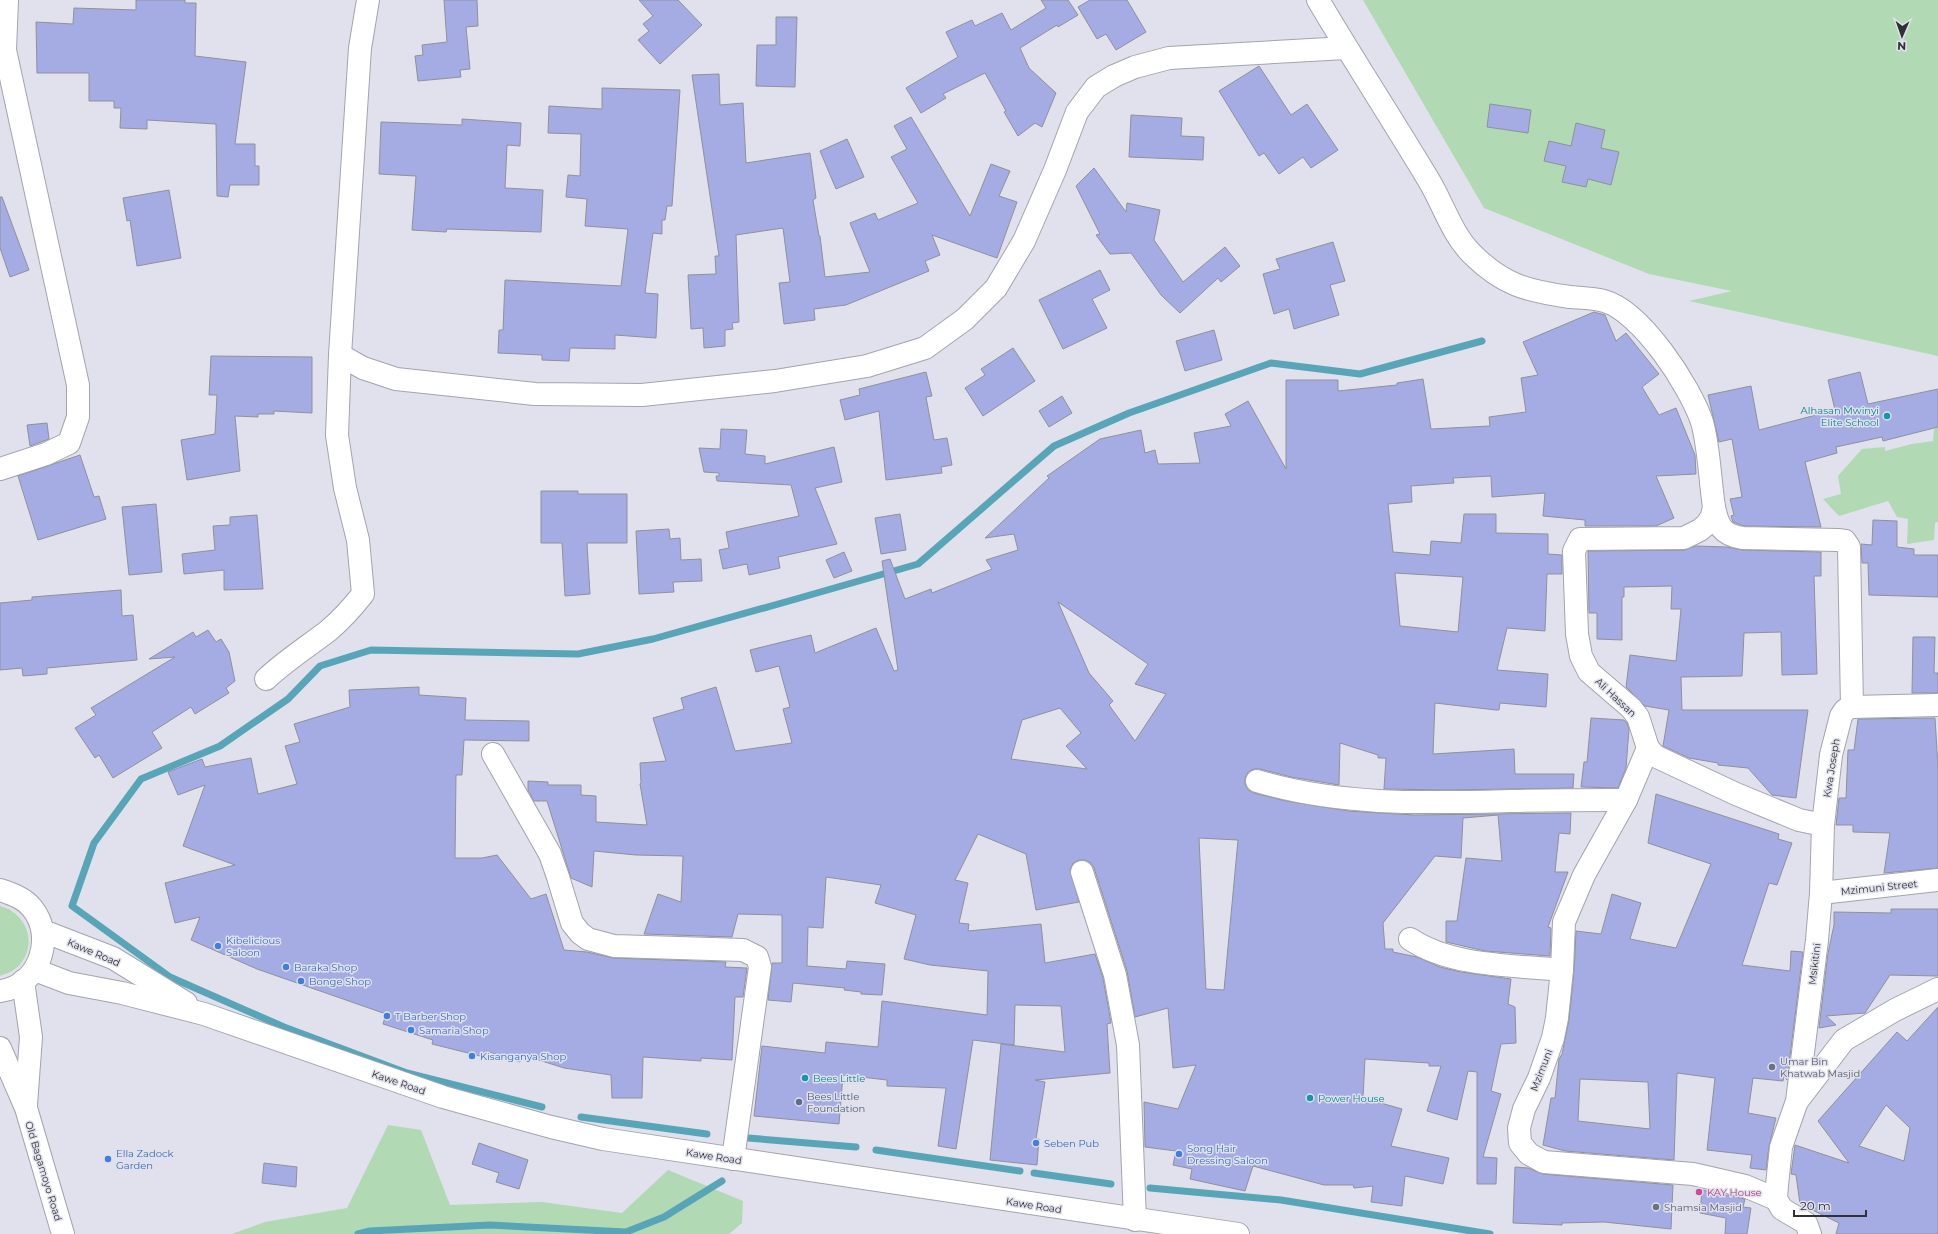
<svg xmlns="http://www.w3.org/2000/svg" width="1938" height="1234" viewBox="0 0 1938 1234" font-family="Montserrat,sans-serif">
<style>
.green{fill:#b0d9b4}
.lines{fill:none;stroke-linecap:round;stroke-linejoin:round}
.stream{stroke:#58a5b8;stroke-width:7}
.building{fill:#a5abe3;stroke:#8f919b;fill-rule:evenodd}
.minor-casing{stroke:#a2a4ae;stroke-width:24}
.major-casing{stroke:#a2a4ae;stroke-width:24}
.minor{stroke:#fff;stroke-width:22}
.major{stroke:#fff;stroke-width:22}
.culture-dot{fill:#0f9aa8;stroke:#e0e1ec;stroke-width:1.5}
.shop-dot{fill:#3f7fe0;stroke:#e0e1ec;stroke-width:1.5}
.worship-dot{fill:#6b7280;stroke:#e0e1ec;stroke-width:1.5}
.service-dot{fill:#5c6f8a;stroke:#e0e1ec;stroke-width:1.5}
.hotel-dot{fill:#d1479c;stroke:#e0e1ec;stroke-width:1.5}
.labels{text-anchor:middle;stroke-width:3;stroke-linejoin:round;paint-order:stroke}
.culture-label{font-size:10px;fill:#0d838f;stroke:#e0e1ec;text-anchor:start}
.street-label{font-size:10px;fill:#303135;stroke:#e0e1ec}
.shop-label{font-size:10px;fill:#366cbe;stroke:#e0e1ec;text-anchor:start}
.worship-label{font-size:10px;fill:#5b616d;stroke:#e0e1ec;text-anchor:start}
.service-label{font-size:10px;fill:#4e5e75;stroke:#e0e1ec;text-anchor:start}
.hotel-label{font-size:10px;fill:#b23c85;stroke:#e0e1ec;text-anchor:start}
</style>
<rect width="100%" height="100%" fill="#e0e1ec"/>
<g class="green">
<path d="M1363,0H1938V356L1689,301L1732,291L1649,274L1484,208Z"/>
<path d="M1938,427V522L1935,523L1934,540L1907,544L1908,519L1897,517L1888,501L1839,516L1823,499L1841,494L1838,476L1862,449L1885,447V451L1912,444L1933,441L1934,429Z"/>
<path d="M0,906C25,912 38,942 21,963C16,970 8,973 0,976Z"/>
<path d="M388,1125L421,1130L450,1205L542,1202L622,1213L668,1170L743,1201L742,1223L729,1234H232L265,1222L347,1208Z"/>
</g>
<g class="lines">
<g class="stream">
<path d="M542,1107L407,1073L284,1027L170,977L72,906L94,843L141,779L220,746L288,699L320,666L371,650L578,654L653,639L796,599L918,564L1054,446L1129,413L1271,363L1360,374L1482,341"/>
<path d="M581,1117L707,1134"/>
<path d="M748,1138L856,1147"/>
<path d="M876,1150L1020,1171"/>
<path d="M1034,1173L1111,1184"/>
<path d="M1150,1188L1281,1200L1490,1234"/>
<path d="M358,1234L370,1231L490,1225L626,1232L664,1217L722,1181"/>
</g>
</g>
<g class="building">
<path d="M136,0H185V3H196L195,56L246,62L235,144H255V166H259V185H230L228,197L217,196L216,124L147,120V129L120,128L121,108H114V101H89V73H37L36,22L73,24L74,8L136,10Z"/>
<path d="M444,0H477L478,26L466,27L470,69L460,70L461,77L418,81L415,56L423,55L422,45L447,42Z"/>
<path d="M639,0H678L702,25L660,64L638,40L649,31L643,24L653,16Z"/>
<path d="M1041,0H1068L1078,15L1058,27L1057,25L1020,48L1029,68L1056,93L1042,127L1035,123L1018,136L1004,112L1006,111L985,73L943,94L946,98L921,113L906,88L958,57L946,32L972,20L975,26L1002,13L1011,30L1046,8Z"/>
<path d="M1090,0H1127L1146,32L1116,50L1106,34L1097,39L1078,7Z"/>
<path d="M776,17H797L795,87L756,86L757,45H776Z"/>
<path d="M1259,66L1291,115L1307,104L1338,150L1311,168L1303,157L1279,174L1264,153L1259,156L1219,91Z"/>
<path d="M719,74L720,105L743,103L746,163L810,153L816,198L813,200L819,236H820L825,277L870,272L850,223L875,213L878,220L918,203L891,157L907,149L894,126L911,117L970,216L991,164L1010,171L999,196L1017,202L997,258L932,235L940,255L925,261L929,271L846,305L814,309L815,320L784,324L779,283L790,282L783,228L736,235L739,322L732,323L733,329L725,330V346L704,348L703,328L691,329L688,275L716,274L715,256H719L692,75Z"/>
<path d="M602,88L680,90L672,206H667L665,220H662V234L653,233L645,293L658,294L656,338L615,335V349L570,348L569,361L542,360V355L498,353L499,330H503L505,280L621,286L628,229L585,226L587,199L566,197L568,175L580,176L581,134L548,133L549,106L602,109Z"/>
<path d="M1490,104L1531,110L1528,133L1487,127Z"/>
<path d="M1131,115L1182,118L1181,136L1204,137L1203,160L1129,157Z"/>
<path d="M462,119L521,123L520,146L507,145L505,188L543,190L541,232L447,229L446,232L412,230L416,176L379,174L381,122L462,125Z"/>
<path d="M1576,123L1605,130L1601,148L1619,152L1611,185L1588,179L1586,187L1562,182L1566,166L1544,161L1549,141L1571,146Z"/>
<path d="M847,139L864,177L836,189L820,151Z"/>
<path d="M1094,168L1126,212L1127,203L1160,210L1154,240L1183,282L1225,247L1240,266L1221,282L1218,278L1180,313L1161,295L1131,253L1110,254L1096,235L1100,234L1076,186Z"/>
<path d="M169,190L181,258L137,266L130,220L127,221L123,198Z"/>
<path d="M0,197H2L29,270L10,277L0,248Z"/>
<path d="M1333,242L1345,281L1330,285L1339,315L1294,329L1289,309L1274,314L1263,274L1280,269L1276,259Z"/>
<path d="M1100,270L1110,290L1092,299L1107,328L1063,349L1039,300Z"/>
<path d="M1594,312L1605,315L1616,341L1626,333L1659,374L1642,387L1659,415L1676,408L1695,455L1696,474L1656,476L1674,518L1656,526H1585V520L1543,516L1545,493L1492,497L1491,476L1453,478L1454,483L1411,486L1412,502L1388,504L1393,552L1430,555L1431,541L1461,543L1464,514H1496V533L1548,534V554L1562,555V574H1547L1545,631L1507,628L1497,670L1548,674L1546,707L1500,703L1499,710H1496L1435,703L1433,754L1514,749L1515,774H1574L1573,788L1447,790L1384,789L1386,758H1378V755L1340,743L1339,785L1291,777L1260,769H1254L1248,772L1245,778V784L1248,790L1254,793L1286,801L1349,811L1414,815L1571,813L1570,834L1559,833L1555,872H1568L1548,927L1551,928L1550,956L1485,951L1446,942V921H1457L1466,858L1502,861L1498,815L1463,818L1461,858L1435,856L1383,923L1385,949H1393V952L1417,957L1440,967L1461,972L1511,979L1508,1004L1515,1007L1516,1043L1501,1044L1491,1091L1501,1094L1483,1157L1497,1158L1496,1184H1477V1072L1468,1071L1457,1120L1427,1111L1441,1066H1429V1063L1365,1059L1363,1098L1402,1109L1391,1146L1449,1158L1443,1184L1405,1176L1402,1206L1371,1202L1373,1186L1354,1188L1353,1185H1324L1253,1166L1245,1191L1190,1179L1192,1169L1173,1165L1176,1151L1145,1147L1144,1102L1178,1109L1196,1065L1173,1068L1168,1008L1135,1017L1127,971L1094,868L1091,863L1085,860H1079L1073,863L1070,870L1079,902L1036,910L1026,854L978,834L955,880L968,883L959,923L969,924L968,931L1041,924L1045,963L1095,954L1103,978L1111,1023L1107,1024L1110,1073L1035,1080L1045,1082L1036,1139H1039L1037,1165L990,1160L1001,1044L1065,1052L1061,1006L1015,1005L1014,1045L973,1040L956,1149L938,1146L946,1088L887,1086V1080L843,1075L839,1124L754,1116L762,1046L825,1053L826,1042L878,1047L882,1001L987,1015L988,971L930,965L904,959L916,915L875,903L881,885L826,877L823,928L808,927L807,966L846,969L847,961L885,964L882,995L861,994V992L844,990L845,988L793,983L791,1002L768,1000L772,963H782V915L738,914L732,937L644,934L658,894L681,902L683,856L636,855L594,851L592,887L571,878L547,801H534L528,790V781L548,782V785H581V795L596,796V822L647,825L640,784L641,783L640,763L666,761L653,718L684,709L681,698L716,687L735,751L792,743L783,709L790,707L779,666L756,672L750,650L811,635L815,653L876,628L894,671L898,670L882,561L890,559L905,599L931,589L932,593L992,569L986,560L1018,550L1014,534L985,538L1049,478L1047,476L1100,439L1141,430L1145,453L1155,450L1158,464L1200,463L1194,433L1231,426L1225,414L1248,401L1286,469V380H1338V391L1397,385V383L1423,379L1431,429L1490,426L1489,417L1526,412L1521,378L1538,375L1523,342ZM1395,573L1463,577L1458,632L1400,626ZM1058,602L1148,664L1135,684L1166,694L1135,741L1109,705L1113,701L1089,673ZM1060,708L1081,733L1066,746L1087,769L1011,759L1022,720ZM1199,838L1238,840L1224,990L1206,989Z"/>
<path d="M1214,330L1222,360L1185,371L1176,341Z"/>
<path d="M1013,348L1035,381L983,416L965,388L985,375L981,369Z"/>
<path d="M211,356L312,357V413L274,411V414H258V417L235,416L240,471L187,480L181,440L215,434L217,395H209Z"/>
<path d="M926,372L932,396L926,397L934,440L947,438L952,465L941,467L942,473L886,480L879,411L845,420L840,400L860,395L859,389Z"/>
<path d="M1860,372L1868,404L1938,389V427L1883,441L1882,437L1836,447L1837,453L1805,462L1821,527L1744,526L1733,522L1731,516L1734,515L1730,499L1742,497L1732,439L1719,442L1708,395L1751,386L1759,430L1835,410L1828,380Z"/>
<path d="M1062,396L1072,413L1049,427L1039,411Z"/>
<path d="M47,423L49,439L30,446L27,425Z"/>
<path d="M721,429L747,430L745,454L765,456V464L834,447L842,482L815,488L837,544L778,557L780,568L749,575L747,564L723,569L719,550L729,548L726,532L799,516L791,485L717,481L716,476H719V473L704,472L699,448L720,449Z"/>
<path d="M80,455L94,497L99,496L106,519L38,540L18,476Z"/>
<path d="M541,491H578V494H627V543H587L590,594L565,596L562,543H541Z"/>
<path d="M156,504L162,572L129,575L122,507Z"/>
<path d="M900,514L906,550L881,554L875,518Z"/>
<path d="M257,515L263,589L224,590V570L184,574L182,554L215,550L213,526L230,525V517Z"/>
<path d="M1873,520L1897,521V547L1914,549V555H1938V597L1869,595L1868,563H1862L1861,544L1872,545Z"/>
<path d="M669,529L670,539L680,538L681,560L701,559L702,581L673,582L674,592L639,594L636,531Z"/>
<path d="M1696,546L1727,547L1743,550L1821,552V576H1814L1817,674L1782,675L1781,632L1744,633L1742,676L1681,677L1682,710H1808L1796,798L1772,795L1748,768L1718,765V763L1689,758L1663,746L1669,710L1645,706L1626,687L1630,655L1676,661L1681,609H1671L1672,586L1624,587V597H1622V640L1597,639V613H1589L1588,551L1684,550Z"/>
<path d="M844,552L852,571L834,578L826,560Z"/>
<path d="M121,590L122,616L133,615L137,660L47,668V674L23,676L22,668L0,670V603L32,600V597Z"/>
<path d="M208,630L216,642L221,639L229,652L235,681L226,688L229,693L195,714L191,707L152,732L162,748L113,778L99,755L95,758L75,728L96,715L91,708L175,657L149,659L193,632L196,637Z"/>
<path d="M1913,637H1935L1934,673H1938V693H1912Z"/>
<path d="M419,687V695L466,698L465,720L529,721V741L464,740L462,775H456L455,858H482L497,855L531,899L546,894L564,950L587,952L613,958L726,962L725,967L747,968L743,997H735L732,1060L701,1058V1061L643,1057L642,1098H612L611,1075L564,1068L523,1055L520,1062L486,1051L484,1057L432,1044L433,1040L383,1024L386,1014L257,969L191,940L200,917L175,923L165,883L235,865L183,846L205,785L178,795L168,772L202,759L205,767L251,758L258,794L297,784L285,746L300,742L294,724L350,707L349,690Z"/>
<path d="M1591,718L1624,720L1627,723L1629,729L1626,768L1618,788L1581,787L1584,762H1587Z"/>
<path d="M1935,718L1938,767V868L1884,873L1890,833L1853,832V825H1836L1839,798H1846L1848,750H1854L1858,719Z"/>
<path d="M1656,794L1779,834L1778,839L1792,843L1777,885L1769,883L1742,965L1790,971L1791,951L1803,952L1787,1080L1784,1076L1783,1081L1753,1078L1748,1113L1776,1118L1769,1146L1766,1170L1750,1168L1752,1155L1707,1150L1715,1078L1677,1073L1674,1160L1565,1151L1543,1145L1551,1098H1555L1559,1059L1562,1054L1569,1020L1574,971L1576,931L1601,934L1612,894L1641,903L1630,939L1676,948L1711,864L1648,843ZM1580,1079L1648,1082L1650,1129L1578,1121Z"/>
<path d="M1891,909H1938V976L1890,975L1865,1013L1826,1016L1836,1025L1819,1028L1828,953L1834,925V912L1891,913Z"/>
<path d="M1938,1007V1234H1836L1839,1223L1800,1204L1796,1175L1791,1174L1795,1145L1849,1163L1818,1121L1897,1032L1907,1041ZM1886,1105L1910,1128L1904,1161L1859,1146Z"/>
<path d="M479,1143L528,1160L519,1189L496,1182L499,1173L472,1164Z"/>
<path d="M264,1163L297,1167L296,1187L262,1183Z"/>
<path d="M1515,1167L1528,1168L1543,1174L1673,1185L1671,1229L1604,1222L1562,1223V1225L1513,1223Z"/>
<path d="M1702,1190L1745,1199L1743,1207L1751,1208L1747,1234H1725L1726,1218L1700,1213Z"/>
</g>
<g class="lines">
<defs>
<g id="minor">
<path d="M1318,0C1354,61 1392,119 1428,179C1443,203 1451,233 1472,254C1503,285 1527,291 1570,297C1581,298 1593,298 1604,301C1641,311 1690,386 1702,422C1709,446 1710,481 1714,507L1712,516L1707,524L1700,530L1684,538L1580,539L1574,551L1577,634L1581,656L1589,672L1631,708L1638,717L1648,748L1655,756L1736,794L1799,820L1823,825"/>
<path d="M0,57L5,50L7,0"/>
<path d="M340,355L363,368L396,379L535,394L642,395L775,381L867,366L925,348L965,319L996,288L1024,241L1055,170L1077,112L1096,87L1114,76L1135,67L1169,58L1346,48"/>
<path d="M0,469L46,454L69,443L78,417V385L5,50"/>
<path d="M1714,507C1718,526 1722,535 1743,538L1838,540L1845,541L1849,547L1852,707"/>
<path d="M266,679C285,661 307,647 328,631C341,620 352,608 363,594L358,540L345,488L337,435L340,355L360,48L368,0"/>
<path d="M1648,748L1626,800L1584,875L1564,922L1562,970L1557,1018L1553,1038L1539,1078L1524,1109L1519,1128L1520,1143L1529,1154L1544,1162L1693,1174L1745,1186L1776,1199"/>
<path d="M493,754L550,854L558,877L572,923L580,933L588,939L614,946L743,950L757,957L760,967L733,1159"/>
<path d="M1257,781C1339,806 1426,803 1511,801C1549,800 1588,800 1626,800"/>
<path d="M1082,872L1115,975L1128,1045L1135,1220"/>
<path d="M1821,893L1938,880"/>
<path d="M1410,939C1452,967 1513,965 1562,970"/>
<path d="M1798,1100L1844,1040L1895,1010L1938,989"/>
<path d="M1810,1234L1806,1223L1782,1209L1776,1199L1777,1185L1781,1147L1797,1101L1817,940L1821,893L1823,825L1831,755L1841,716L1845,710L1852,707L1938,705"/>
</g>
<g id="major">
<path d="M0,890C12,894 24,898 32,908C56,937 39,987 0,991"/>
<path d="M43,931L113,958L186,1003"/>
<path d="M35,970L69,983L122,993L204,1014L443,1097L551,1127L603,1139L1238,1234"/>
<path d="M23,981L31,1037L26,1105"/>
<path d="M0,1048L26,1108L63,1234"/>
</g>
</defs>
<use href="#minor" class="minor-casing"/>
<use href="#major" class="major-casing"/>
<use href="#minor" class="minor"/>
<use href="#major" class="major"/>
</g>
<g class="culture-dot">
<circle cx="1887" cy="416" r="4"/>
<circle cx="805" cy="1078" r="4"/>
<circle cx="1310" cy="1098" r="4"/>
</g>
<g class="shop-dot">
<circle cx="218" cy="946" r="4"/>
<circle cx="286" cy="967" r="4"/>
<circle cx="301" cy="981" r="4"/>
<circle cx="387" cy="1016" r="4"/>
<circle cx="411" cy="1030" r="4"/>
<circle cx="472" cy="1056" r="4"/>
<circle cx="1036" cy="1143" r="4"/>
<circle cx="1179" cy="1154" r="4"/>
<circle cx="108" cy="1159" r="4"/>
</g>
<g class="worship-dot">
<circle cx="1772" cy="1067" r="4"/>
<circle cx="1656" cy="1207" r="4"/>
</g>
<circle class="service-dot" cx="799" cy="1102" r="4"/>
<circle class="hotel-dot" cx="1699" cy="1192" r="4"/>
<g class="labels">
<g class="culture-label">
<text x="1879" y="414" text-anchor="end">Alhasan Mwinyi<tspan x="1879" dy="12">Elite School</tspan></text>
<text x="813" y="1082">Bees Little</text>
<text x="1318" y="1102">Power House</text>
</g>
<g class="street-label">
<text transform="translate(1616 697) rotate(43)" y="4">Ali Hassan</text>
<text transform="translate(1831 768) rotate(-81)" y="4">Kwa Joseph</text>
<text transform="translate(1879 887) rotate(-6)" y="4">Mzimuni Street</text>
<text transform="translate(94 952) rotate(23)" y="4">Kawe Road</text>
<text transform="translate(1814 964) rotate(-83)" y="4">Msikitini</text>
<text transform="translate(1541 1070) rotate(-69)" y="4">Mzimuni</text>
<text transform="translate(399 1082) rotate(19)" y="4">Kawe Road</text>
<text transform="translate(714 1156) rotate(9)" y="4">Kawe Road</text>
<text transform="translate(44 1171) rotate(73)" y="4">Old Bagamoyo Road</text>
<text transform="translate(1034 1205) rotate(9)" y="4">Kawe Road</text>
</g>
<g class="shop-label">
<text x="226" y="944">Kibelicious<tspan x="226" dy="12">Saloon</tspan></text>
<text x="294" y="971">Baraka Shop</text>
<text x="309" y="985">Bonge Shop</text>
<text x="395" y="1020">T Barber Shop</text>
<text x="419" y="1034">Samaria Shop</text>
<text x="480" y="1060">Kisanganya Shop</text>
<text x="1044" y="1147">Seben Pub</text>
<text x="1187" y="1152">Song Hair<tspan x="1187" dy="12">Dressing Saloon</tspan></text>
<text x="116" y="1157">Ella Zadock<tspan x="116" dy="12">Garden</tspan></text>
</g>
<g class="worship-label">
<text x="1780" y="1065">Umar Bin<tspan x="1780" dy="12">Khatwab Masjid</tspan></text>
<text x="1664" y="1211">Shamsia Masjid</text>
</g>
<g class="service-label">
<text x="807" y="1100">Bees Little<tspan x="807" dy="12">Foundation</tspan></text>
</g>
<g class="hotel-label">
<text x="1707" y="1196">KAY House</text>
</g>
</g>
<g transform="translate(1902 36) rotate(182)" stroke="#e0e1ec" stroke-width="3" paint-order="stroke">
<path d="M0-3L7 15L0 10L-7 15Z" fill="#303135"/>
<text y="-6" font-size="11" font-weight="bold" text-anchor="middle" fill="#303135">N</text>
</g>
<path d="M1794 1210v6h72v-6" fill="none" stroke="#303135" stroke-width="2"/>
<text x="1800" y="1210" font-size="12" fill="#303135" stroke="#e0e1ec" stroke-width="3" paint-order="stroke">20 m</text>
</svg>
